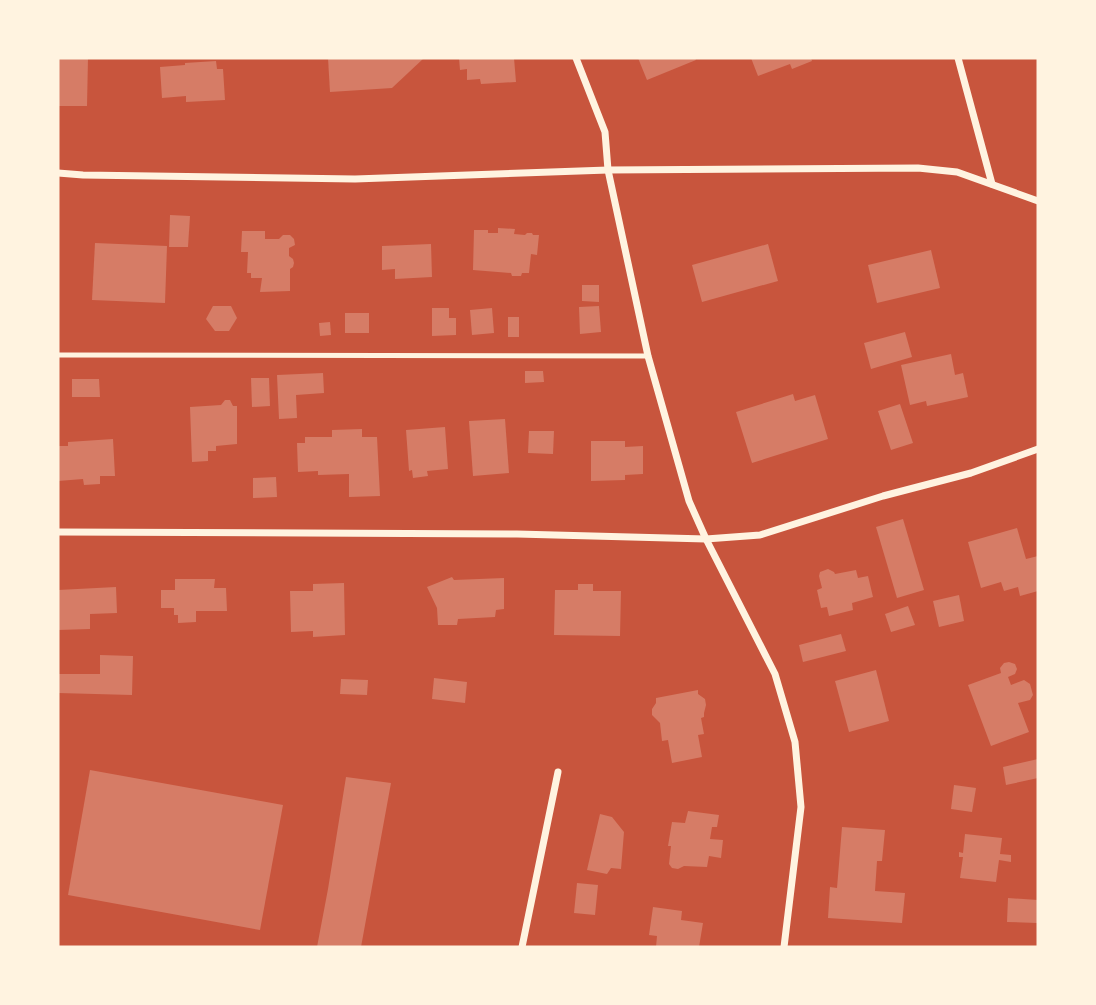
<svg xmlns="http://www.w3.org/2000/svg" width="1096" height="1005" viewBox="0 0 1096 1005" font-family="Barlow,sans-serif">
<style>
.building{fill:#d67c66}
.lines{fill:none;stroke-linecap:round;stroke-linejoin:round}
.service{stroke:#fff3e0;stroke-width:5}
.minor{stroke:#fff3e0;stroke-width:7}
</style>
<rect width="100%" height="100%" fill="#c8553d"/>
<g class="building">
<path d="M58,58H88L87,106H58Z"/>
<path d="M328,58H424L392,88L330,92Z"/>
<path d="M459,58H514L516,82L481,84L480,79L467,80V69L460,70Z"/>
<path d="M638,58H695L696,60L647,80Z"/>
<path d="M751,58H811L812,61L792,69L790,64L758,76Z"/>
<path d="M216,61L217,69H223L225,100L186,102V96L162,98L160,67L185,65V63Z"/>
<path d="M170,215L190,216L188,247H169Z"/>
<path d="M498,228L515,229L514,234L525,235L527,233H532L533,235H539L537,255L531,254L529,273H522L521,276H512L511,273L473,270L474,230H488V233H498Z"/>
<path d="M242,231H265V239H279L283,235H290L294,239L295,245L289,248V256L293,259L294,263L293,267L290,269V291L260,292L262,278H251V273H247L248,252H241Z"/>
<path d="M95,243L167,246L165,303L92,300Z"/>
<path d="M431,244L432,277L395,279V269L382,270V246Z"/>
<path d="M768,244L778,281L702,302L692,265Z"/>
<path d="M931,250L940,288L877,303L868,265Z"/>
<path d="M582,285H599V302L582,301Z"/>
<path d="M213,306H231L237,318L229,331H215L206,319Z"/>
<path d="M599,306L601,332L580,334L579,307Z"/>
<path d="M432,308H449V318H456V335L432,336Z"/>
<path d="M492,308L494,333L472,335L470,310Z"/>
<rect x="345" y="313" width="24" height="20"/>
<rect x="508" y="317" width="11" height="20"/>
<path d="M330,322L331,335L320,336L319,323Z"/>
<path d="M905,332L912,357L871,369L864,343Z"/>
<path d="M951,354L955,375L963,373L968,397L927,406L926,401L910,405L901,365Z"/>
<path d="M525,371H543L544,382L525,383Z"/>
<path d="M323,373L324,393L296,395L297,418L279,419L277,375Z"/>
<path d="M251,378H269L270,406L252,407Z"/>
<path d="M72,379H99L100,397H72Z"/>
<path d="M793,394L795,401L815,395L828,439L752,463L736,412Z"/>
<path d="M225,400H230L233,406H237V444L216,446V451H208V461L192,462L190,407L221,405Z"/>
<path d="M900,404L913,443L891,450L878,411Z"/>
<path d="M505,419L509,473L473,476L469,421Z"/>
<path d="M445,427L448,469L427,471L428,476L413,478L412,470L409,471L406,430Z"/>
<path d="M362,429V437H377L380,496L349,497V474L318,475V471L298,472L297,443H305V437H332V430Z"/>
<path d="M529,431H554L553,454L528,453Z"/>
<path d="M113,439L115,476H100V484L84,485L83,479L58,481V446H68V442Z"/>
<path d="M591,441H625V447L643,446V474L625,475V480L591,481Z"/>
<path d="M276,477L277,497L253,498V478Z"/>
<path d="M903,519L924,590L897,598L876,527Z"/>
<path d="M1017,528L1026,559L1038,556V591L1020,596L1018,587L1004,591L1001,582L981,588L968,542Z"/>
<path d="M828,569L834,572L835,574L856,570L858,578L868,576L873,597L852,603L853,610L829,616L827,607L821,608L817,590L822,588L819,576L820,572Z"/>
<path d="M452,577L454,580L504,578V609L496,610L495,617L458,619L457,625H438L437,608L427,587Z"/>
<path d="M175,579H215L214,588H226L227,611H196V622L178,623V615H174V608H161V590H175Z"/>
<path d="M344,583L345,635L313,637V631L291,632L290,591H313V584Z"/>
<path d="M578,584H593V591H621L620,636L554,635L555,590H578Z"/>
<path d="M116,587L117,613L90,614V629L58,630V590Z"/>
<path d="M959,595L964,621L939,627L933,601Z"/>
<path d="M908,606L915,625L891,632L885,614Z"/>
<path d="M841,634L846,651L803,662L799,645Z"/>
<path d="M100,655L133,656L132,695L58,693V674H100Z"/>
<path d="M1009,662L1015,664L1017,669L1015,674L1008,677L1011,685L1024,680L1030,684L1033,695L1030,700L1018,703L1029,732L991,746L968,685L1001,673L1000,668L1004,663Z"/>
<path d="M876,670L889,721L849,732L835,681Z"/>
<path d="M434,678L467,682L465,703L432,699Z"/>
<path d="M341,679L368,680L367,695L340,694Z"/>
<path d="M698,690V694L705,699L706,705L704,713V717L701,718L704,734L698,735L702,757L672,763L668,740L662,741L660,723L652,715V709L656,703V698Z"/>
<path d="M1038,759V778L1006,785L1003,767Z"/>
<path d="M90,770L283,805L260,930L68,895Z"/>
<path d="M346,777L391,783L361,947H317L328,889Z"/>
<path d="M954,785L976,788L972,812L951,809Z"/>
<path d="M688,811L719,815L717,827H712L710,839L723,840L721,858L709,856L707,867L684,866L678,869L672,868L669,864L671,846H668L672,822L685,823Z"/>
<path d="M600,814L612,817L624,832L621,869L611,868L607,874L587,870Z"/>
<path d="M842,827L885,830L882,861H877L875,891L905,893L902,923L828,918L830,887L837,888Z"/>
<path d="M965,834L1002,838L1000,854L1011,855V862L999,860L996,882L960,878L963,857H959V852L963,853Z"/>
<path d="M577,883L598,885L595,915L574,913Z"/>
<path d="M1008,898L1038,900L1037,923L1007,922Z"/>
<path d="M653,907L682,911L681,920L703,923L699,947H656L657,936L649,935Z"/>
</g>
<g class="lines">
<path class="service" d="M58,355L648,356"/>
<g class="minor">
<path d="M576,58L605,132L608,170L648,356L689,501L706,539L775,674L795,742L801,807L784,947"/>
<path d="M958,58L992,184"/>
<path d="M58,173L83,175L355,179L608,170L918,168L957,172L1038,201"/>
<path d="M58,532L517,534L706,539L760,535L883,496L971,473L1038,449"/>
<path d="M522,947L558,772"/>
</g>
</g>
<rect width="1096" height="1005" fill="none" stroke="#fff3e0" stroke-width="119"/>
</svg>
